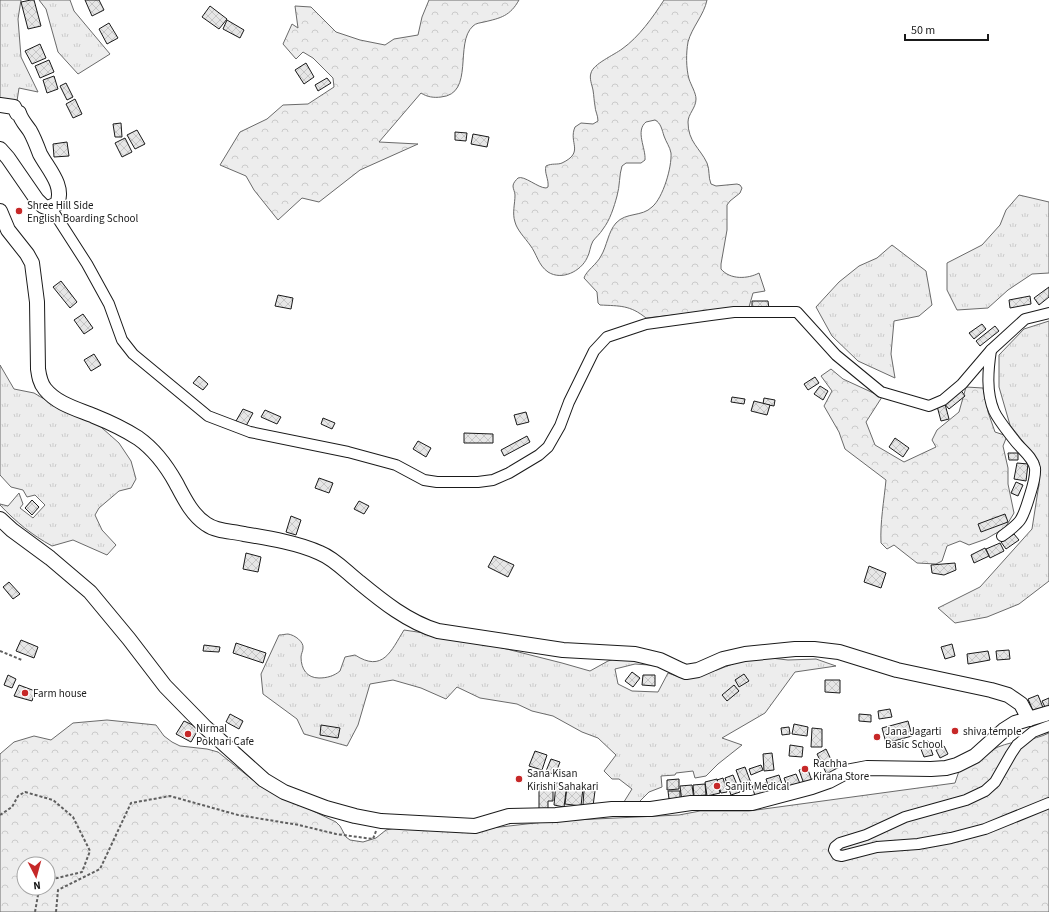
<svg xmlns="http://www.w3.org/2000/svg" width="1049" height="912" viewBox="0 0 1049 912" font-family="'Source Sans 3',sans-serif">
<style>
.grass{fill:url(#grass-tufts);stroke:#6a6a6a}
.forest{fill:url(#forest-crowns);stroke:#6a6a6a;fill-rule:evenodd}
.building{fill:url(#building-cross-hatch);stroke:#1a1a1a}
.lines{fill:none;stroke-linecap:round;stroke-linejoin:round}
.street-casing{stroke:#1a1a1a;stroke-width:12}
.secondary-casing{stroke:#1a1a1a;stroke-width:16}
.path{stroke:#5f5f5f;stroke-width:2;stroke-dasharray:3 2;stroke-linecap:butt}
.street{stroke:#fff;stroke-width:10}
.secondary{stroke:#fff;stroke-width:14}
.poi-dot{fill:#c62828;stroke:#fff;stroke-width:1.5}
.labels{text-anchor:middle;stroke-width:3;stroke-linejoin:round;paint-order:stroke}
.poi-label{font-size:11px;fill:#1a1a1a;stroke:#fff;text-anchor:start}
</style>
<defs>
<pattern id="grass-tufts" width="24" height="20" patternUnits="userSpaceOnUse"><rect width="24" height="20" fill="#ededed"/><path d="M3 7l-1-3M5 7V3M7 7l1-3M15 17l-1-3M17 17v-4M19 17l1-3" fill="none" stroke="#cbcbcb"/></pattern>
<pattern id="forest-crowns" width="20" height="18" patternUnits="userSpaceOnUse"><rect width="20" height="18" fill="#ededed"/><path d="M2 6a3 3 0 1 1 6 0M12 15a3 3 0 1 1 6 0" fill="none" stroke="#cbcbcb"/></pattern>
<pattern id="building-cross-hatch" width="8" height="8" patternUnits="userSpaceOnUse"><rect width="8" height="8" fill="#e6e6e6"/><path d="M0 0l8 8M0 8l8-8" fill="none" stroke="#c5c5c5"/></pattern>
</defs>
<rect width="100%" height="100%" fill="#fff"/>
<g class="grass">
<path d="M0,0H21L18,19L21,57L38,92L19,88L17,101L0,99Z"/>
<path d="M39,0H70L74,11L110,54L78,74L58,52L46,9Z"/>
<path d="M1019,195L1049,202V273L1032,274L1008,290L988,308L957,310L947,290V263L982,245L1000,225L1006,210Z"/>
<path d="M892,245L926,271L932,305L919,316L894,321L891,354L895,378L858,361L832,336L816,307L839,282L859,266L877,258Z"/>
<path d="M1049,321V581L1019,604L987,617L955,623L938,608L980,587L1032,529L1039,484V462L1010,425L999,387V355L1024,329Z"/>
<path d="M0,365L14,389L34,393L51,403L93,420L119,443L131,461L136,479L131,488L119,491L99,508L95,515L102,530L116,545L107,555L73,540L52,546C32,535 16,522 0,505V504L8,506L19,493L23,504L20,508L33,518L45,505L35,495L27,497L23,490L11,487L0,475Z"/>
<path d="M404,630L471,640L562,663L590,671L608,661L624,656L663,666L635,664L615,669L618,684L632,691L658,692L668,673L682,678L717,670L743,660L762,657L788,660L816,659L836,666L795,672L765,713L722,738L742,745L718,764L706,776L695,778L693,771L676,773L675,775L661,776L662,787L649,792L637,804L622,805L632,789L619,779H612L604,771L616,755L598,738L582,732L553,716L532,711L517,704L480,698L457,687L446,699L421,688L393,680L370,684L358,725L347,746L304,734L297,719L263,694L261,674L279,635C282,635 286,634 288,634C295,635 304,642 303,648C303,651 301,654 301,657C301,669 307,678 319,678C327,678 334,676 340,671L345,657L355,655C383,673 391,651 404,630Z"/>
</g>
<g class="forest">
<path d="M429,0H519C510,16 501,18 484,22C480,23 476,23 473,26C454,43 475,94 441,97C434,98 427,97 421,93L379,142L418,144L360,170L319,202L302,198L278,220L254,190L246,176L220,165L240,132L267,119L283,105L308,104L334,87L333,78L313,58L303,52L296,59L283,44L292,24L298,28L295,6L311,7L336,32L360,40L385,45L394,39L418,35L422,17Z"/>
<path d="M664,0H707C704,15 692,27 688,42C686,53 686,68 689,79C691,85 696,93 696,99C696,108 688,114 688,122C688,142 700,148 707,163C710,170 708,177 711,184L716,186L737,184L740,185L742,188L740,193L730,201L727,205V230L721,264V269C730,280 748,279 759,273L765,291L753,293L749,307L646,318C630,305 620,306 600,305L598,303L597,292L584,278C586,271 597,264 601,256C607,246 608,232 616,223C626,212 642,217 652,207C663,198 672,167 671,153C670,147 666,142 664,136C662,130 661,123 655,120L646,122C635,131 646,148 645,160L641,163H626L622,166C619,175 620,186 617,196C614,207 610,220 603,229C600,234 596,237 593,241C590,246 590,253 587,258C581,271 562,281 548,272C538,265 537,254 530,245C525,238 517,230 515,222C512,213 515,204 515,195C515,192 513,189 513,186C513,183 516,180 518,178C524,175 538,188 546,188L548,187C549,179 544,173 546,166C552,163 557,165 562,163C585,152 568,143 575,127L581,123L593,124L598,121C598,115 595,111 595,106C594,101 594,96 593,90C592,85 589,78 591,73C593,64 614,55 622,49C639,37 653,17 664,0Z"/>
<path d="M831,369L843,379L882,397L866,422L875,445L904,462L936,447L932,440L937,430L959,412L966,387L983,388L988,412L995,432L1007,436L1003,446L1008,468V484L1014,513L1005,528L986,539L969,545L960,541L947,546L942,561L936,564L917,563L894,545L887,549L881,543C880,522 884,501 886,480L845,449L839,432L824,406L832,391L821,376Z"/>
<path d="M107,720L156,725L164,736L172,742L180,746L207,749L218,752L259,785L336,822L340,826L346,837L350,840L363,842L376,838L386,830L400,827L465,831L553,821L679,815L700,811H749L955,783L960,768C973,762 985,753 998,747C1015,740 1033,741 1049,733V912H0V754L14,742L34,736L51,740L73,723ZM24,864H48V888H24Z"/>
</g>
<g class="building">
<path d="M31,0H34L41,26L28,29L21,2Z"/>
<path d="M85,0H99L104,10L92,16Z"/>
<path d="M210,6L227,19L219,29L202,17Z"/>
<path d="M227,20L244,30L240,38L223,29Z"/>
<path d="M109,23L118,38L107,44L99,29Z"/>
<path d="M40,44L46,58L32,64L25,51Z"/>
<path d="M49,60L54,72L40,78L35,66Z"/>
<path d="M306,63L314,77L304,84L295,70Z"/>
<path d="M54,76L58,89L47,93L43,80Z"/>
<path d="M327,78L331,83L318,91L315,85Z"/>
<path d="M66,83L73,97L67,100L60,86Z"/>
<path d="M75,99L82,114L73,118L66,104Z"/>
<path d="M121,123L122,137H115L113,124Z"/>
<path d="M137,130L145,144L135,149L127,135Z"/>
<path d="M455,132L467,133L466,141L455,140Z"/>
<path d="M473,134L489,137L487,147L471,144Z"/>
<path d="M125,138L132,152L122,157L115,143Z"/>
<path d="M67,142L69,156L54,157L53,144Z"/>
<path d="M61,281L77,302L70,308L53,287Z"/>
<path d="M1049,287V297L1039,305L1034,298Z"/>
<path d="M278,295L293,298L291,309L275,306Z"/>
<path d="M1030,296L1031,304L1010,308L1009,300Z"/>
<path d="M752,301H768L769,309H752Z"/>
<path d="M83,314L93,328L84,334L74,320Z"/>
<path d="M982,324L986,329L974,339L969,333Z"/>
<path d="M995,326L999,331L980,346L976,341Z"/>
<path d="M94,354L101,365L91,371L84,360Z"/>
<path d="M199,376L208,384L203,390L193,383Z"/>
<path d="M815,377L819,383L808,390L804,384Z"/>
<path d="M820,386L828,391L823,400L814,394Z"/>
<path d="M960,389L965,396L949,409L943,402Z"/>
<path d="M732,397L745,399L744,404L731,402Z"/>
<path d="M764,398L775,400L774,406L763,404Z"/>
<path d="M754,401L770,405L767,415L751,411Z"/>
<path d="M945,404L949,419L941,421L937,406Z"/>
<path d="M243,409L253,413L246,426L236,421Z"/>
<path d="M265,410L281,417L277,424L261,417Z"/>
<path d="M526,412L529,422L517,425L514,415Z"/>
<path d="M323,418L335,423L332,429L321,424Z"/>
<path d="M464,433L493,434V443H464Z"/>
<path d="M527,436L530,442L504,456L501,450Z"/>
<path d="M895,438L909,448L903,457L889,447Z"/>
<path d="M418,441L431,448L426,457L413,449Z"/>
<path d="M1008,453H1018V460H1009Z"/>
<path d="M1017,463L1028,464L1026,481L1014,479Z"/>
<path d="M319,478L333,483L329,493L315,488Z"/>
<path d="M1016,482L1023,485L1018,496L1011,493Z"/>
<path d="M32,500L39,507L32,515L25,508Z"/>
<path d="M359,501L369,506L364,514L354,509Z"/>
<path d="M1005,514L1008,522L981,532L978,524Z"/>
<path d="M291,516L301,520L296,535L286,532Z"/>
<path d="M1014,534L1019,540L1006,549L1001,542Z"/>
<path d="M1000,543L1004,551L990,558L986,549Z"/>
<path d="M985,548L989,556L974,563L971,555Z"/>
<path d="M246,553L261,557L258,572L243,569Z"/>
<path d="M494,556L514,565L508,577L488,567Z"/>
<path d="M955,563L956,570L944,575L932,573L931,565Z"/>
<path d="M869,566L886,573L881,588L864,582Z"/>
<path d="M9,582L20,594L13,599L3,587Z"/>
<path d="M21,640L38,647L34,658L16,651Z"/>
<path d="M236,643L266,653L263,663L233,653Z"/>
<path d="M952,644L955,656L945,659L941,647Z"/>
<path d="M204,645L220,647L219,652L203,651Z"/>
<path d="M1009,650L1010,659L997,660L996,651Z"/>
<path d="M988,651L990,660L968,664L967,654Z"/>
<path d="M632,672L640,678L633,687L625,681Z"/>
<path d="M744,674L749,681L739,687L735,680Z"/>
<path d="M8,675L16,679L12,688L4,685Z"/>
<path d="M643,675H655V686L642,685Z"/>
<path d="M825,680H840V693L825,692Z"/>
<path d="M19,685L35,691L32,701L14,696Z"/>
<path d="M734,685L739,691L727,701L722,695Z"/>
<path d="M1038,695L1044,710L1034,713L1028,699Z"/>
<path d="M1049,698V713H1048L1042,701Z"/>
<path d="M890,709L892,717L879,719L878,711Z"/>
<path d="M230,714L243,721L239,729L226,722Z"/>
<path d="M859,714L871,715V722L859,721Z"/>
<path d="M184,721L199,728L191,742L176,734Z"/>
<path d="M908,721L912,736L886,743L882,728Z"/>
<path d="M794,724L808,727L807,736L792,734Z"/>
<path d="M321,725L340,728L338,738L320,735Z"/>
<path d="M789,727L790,734L782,735L781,728Z"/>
<path d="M812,728L822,729V747H811Z"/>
<path d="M928,741L933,755L924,757L919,744Z"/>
<path d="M790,745L803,747L802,757L789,756Z"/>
<path d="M944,746L948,754L940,758L936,750Z"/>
<path d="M826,749L838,774L829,779L817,754Z"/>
<path d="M535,751L547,755L542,770L529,766Z"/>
<path d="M772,753L774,770L764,771L763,754Z"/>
<path d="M551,759L560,762L555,775L546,771Z"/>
<path d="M761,765L763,770L751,775L749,769Z"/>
<path d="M745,767L751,783L742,786L736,770Z"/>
<path d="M807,767L813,784L805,787L799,770Z"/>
<path d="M796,774L801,786L789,791L784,778Z"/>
<path d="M733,775L740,792L731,795L725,778Z"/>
<path d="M779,775L784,790L771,794L766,779Z"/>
<path d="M723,778L727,792L721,793L717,780Z"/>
<path d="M679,779V789L667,790V780Z"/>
<path d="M717,779L720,793L707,796L705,782Z"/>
<path d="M556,783L567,784L564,807L554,805Z"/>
<path d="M766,783L769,796L756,799L752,786Z"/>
<path d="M705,784L706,795L694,796L693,785Z"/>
<path d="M539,785H553V801H548V812H539Z"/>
<path d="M692,785L694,800L682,802L680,786Z"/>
<path d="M567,787L583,788L581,806L565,804Z"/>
<path d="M584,790L595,791L593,806L583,805Z"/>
<path d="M668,791H680V799H669Z"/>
</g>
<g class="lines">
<defs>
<g id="street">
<path d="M51,208L87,264L109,304L122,340L133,354L208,416L250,432L348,452L396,465L424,480L437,482H478L493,480L509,473L539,455L548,447L560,426L569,402L594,351L607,337L646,324L711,315L734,312H797L836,355L881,392L929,406L943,400L962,384L991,350L1025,319L1049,313"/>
<path d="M991,350C988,370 986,392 994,411C998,420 1009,433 1015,441C1021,449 1033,457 1035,468C1036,478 1032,488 1029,498C1022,521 1021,522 1002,536"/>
<path d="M1049,726L1033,732L1017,745L1011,754L995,782L985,791L966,800L905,817L866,835L840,843L835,847L834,850L837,855L842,856L877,847L918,844L951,838L985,829L1049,803"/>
</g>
<g id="secondary">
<path d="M0,105L14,107L17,113H19C21,120 26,125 30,131C34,138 37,146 40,154C48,169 65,186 57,204L48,208L43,206L37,200L8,158L0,149"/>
<path d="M0,211L8,230L27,254L32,263L37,302L38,369C39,376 40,383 45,389C57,404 77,409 94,416C109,422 124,429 138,438C155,450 166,465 176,483C184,498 192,515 206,524C217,532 232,531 244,534C268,538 299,543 320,553C335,559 346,572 359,582C382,601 408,622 438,631L563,650L635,654L660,660L681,670L686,672L698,670L723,659L745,654L795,649H814L839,652L897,670L991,690L1008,695L1021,704L1029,719"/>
<path d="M0,519L12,530L50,558L90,592L129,639L165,686L205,727L264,780L284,792L326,808L355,816L381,821L475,826L509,816L556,815L612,809H651L691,803H752L812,787L829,781L846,772L867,768L931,769L946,768L957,765L975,756L1004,730L1015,723L1049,713"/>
</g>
</defs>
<use href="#street" class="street-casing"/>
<use href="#secondary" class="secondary-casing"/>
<g class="path">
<path d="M0,651L22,660"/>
<path d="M0,815L12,807L18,796L25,792L53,800L73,817L90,851L82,872L49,880L48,882"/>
<path d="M35,912L38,895L44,888"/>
<path d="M56,912L58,890L100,869L131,803L170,796L238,815L299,825L336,834L373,839L376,831"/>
</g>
<use href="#street" class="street"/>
<use href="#secondary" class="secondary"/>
</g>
<g class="poi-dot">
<circle cx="19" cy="211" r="4"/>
<circle cx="25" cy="693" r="4"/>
<circle cx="955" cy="731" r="4"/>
<circle cx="188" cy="734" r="4"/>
<circle cx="877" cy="737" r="4"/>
<circle cx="805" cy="769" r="4"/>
<circle cx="519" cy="779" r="4"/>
<circle cx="717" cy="786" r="4"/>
</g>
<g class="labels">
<g class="poi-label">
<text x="27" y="209">Shree Hill Side<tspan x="27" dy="13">English Boarding School</tspan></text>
<text x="33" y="697">Farm house</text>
<text x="196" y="732">Nirmal<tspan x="196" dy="13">Pokhari Cafe</tspan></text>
<text x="885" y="735">Jana Jagarti<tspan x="885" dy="13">Basic School</tspan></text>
<text x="963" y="735">shiva temple</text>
<text x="813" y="767">Rachha<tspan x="813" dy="13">Kirana Store</tspan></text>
<text x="527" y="777">Sana Kisan<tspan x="527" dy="13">Kirishi Sahakari</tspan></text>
<text x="725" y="790">Sanjit Medical</text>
</g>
</g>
<g transform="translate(36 876) rotate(174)"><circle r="19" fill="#ffffff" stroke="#a3a3a3"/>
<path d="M0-3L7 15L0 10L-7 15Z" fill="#c62828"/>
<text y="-6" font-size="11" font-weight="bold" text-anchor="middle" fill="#1a1a1a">N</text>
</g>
<path d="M905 34v6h83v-6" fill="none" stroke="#1a1a1a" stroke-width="2"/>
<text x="911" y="34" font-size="12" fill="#1a1a1a" stroke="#ffffff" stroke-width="3" paint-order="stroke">50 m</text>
</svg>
